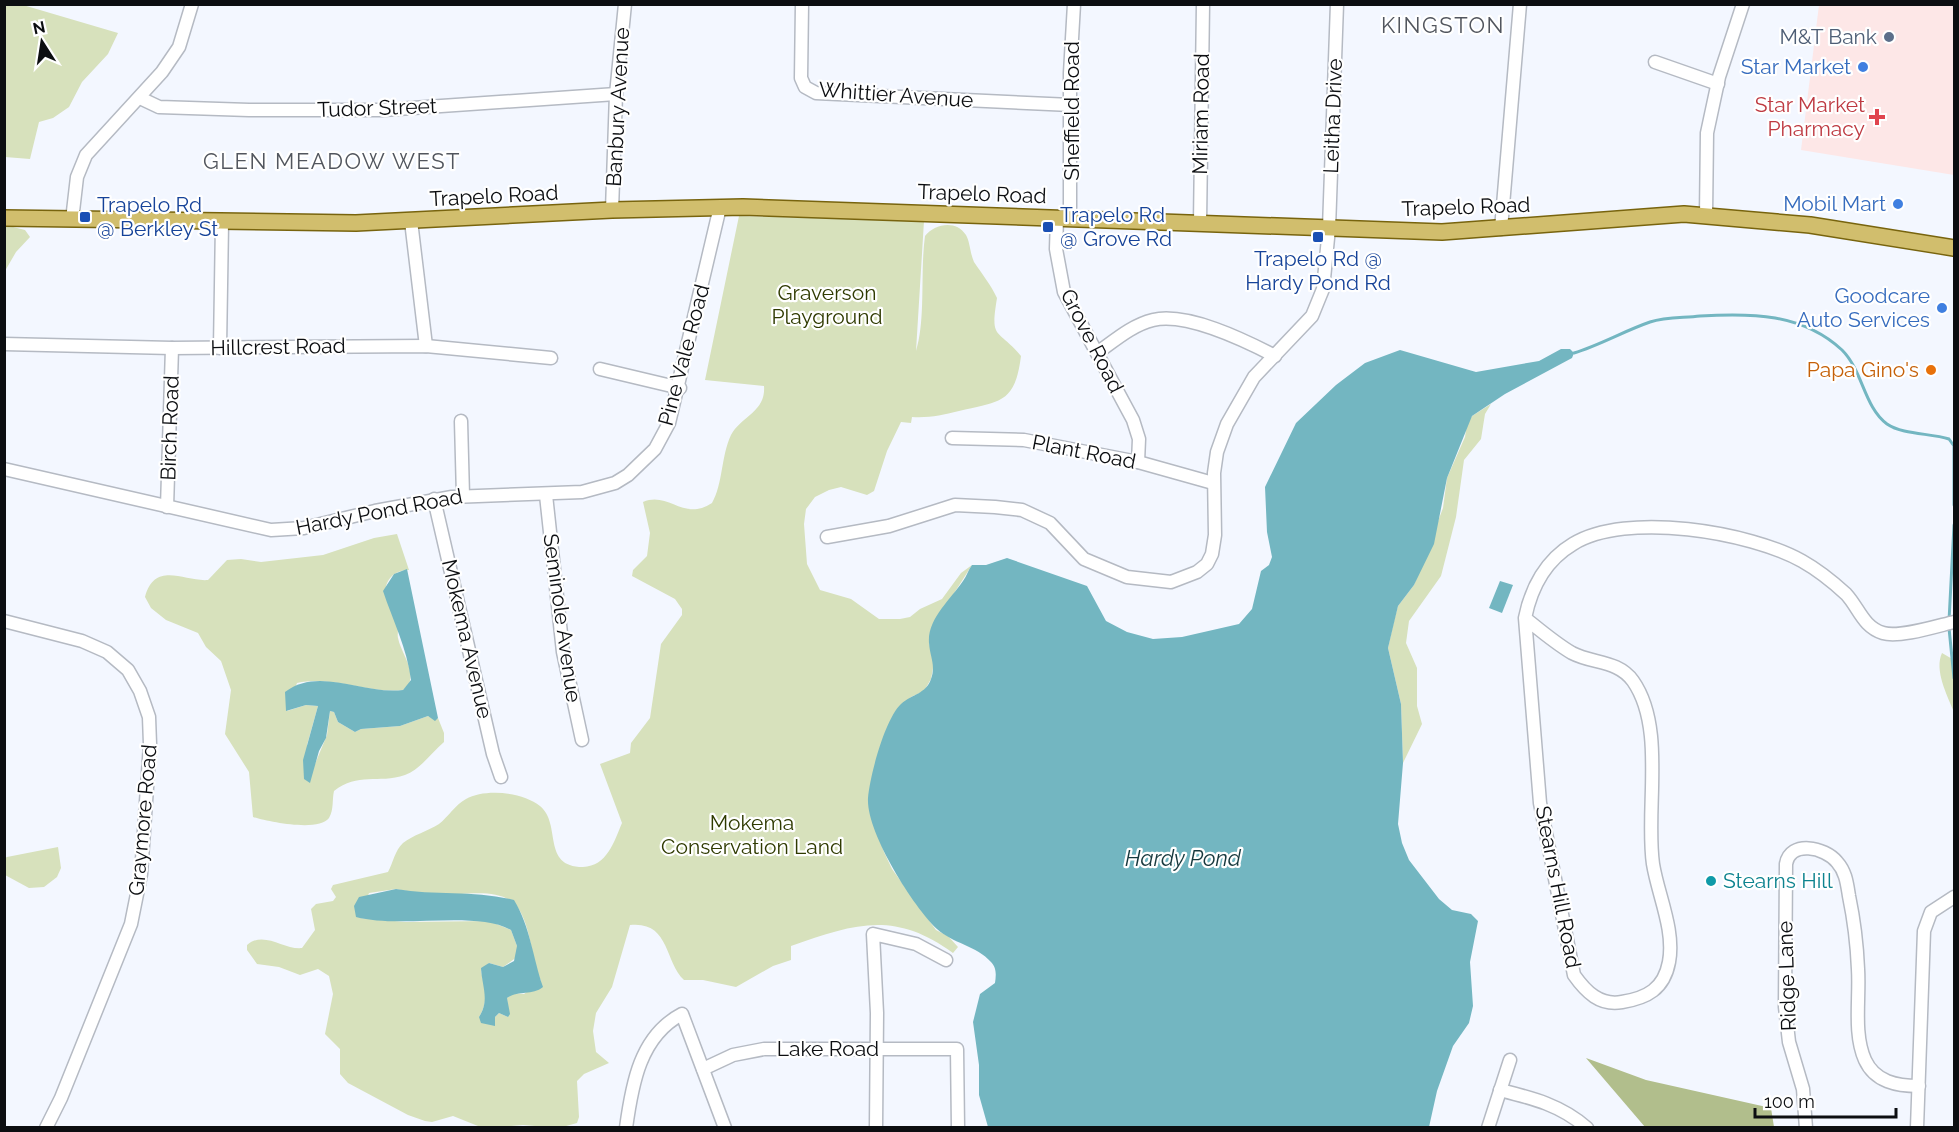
<svg xmlns="http://www.w3.org/2000/svg" width="1959" height="1132" viewBox="0 0 1959 1132" font-family="Raleway,sans-serif">
<style>
.commercial{fill:#fde7e7}
.green{fill:#d7e1bc;fill-rule:evenodd}
.forest{fill:#b1be8c}
.water{fill:#73b6c1}
.lines{fill:none;stroke-linecap:round;stroke-linejoin:round}
.stream{stroke:#73b6c1;stroke-width:3}
.minor-casing{stroke:#b5bac3;stroke-width:15}
.major-casing{stroke:#78640e;stroke-width:18}
.minor{stroke:#fff;stroke-width:12}
.major{stroke:#d1be6d;stroke-width:15}
.service-dot{fill:#5c6f8a;stroke:#fff;stroke-width:2}
.shop-dot{fill:#3f7fe0;stroke:#fff;stroke-width:2}
.health-dot{fill:#e0444e;stroke:#fff;stroke-width:2}
.transit-dot{fill:#1a4fb4;stroke:#fff;stroke-width:2}
.food-dot{fill:#e8710a;stroke:#fff;stroke-width:2}
.culture-dot{fill:#0f9aa8;stroke:#fff;stroke-width:2}
.labels{text-anchor:middle;stroke-width:4.5;stroke-linejoin:round;paint-order:stroke}
.service-label{font-size:21px;fill:#4e5e75;stroke:#fff;text-anchor:end}
.shop-label{font-size:21px;fill:#366cbe;stroke:#fff;text-anchor:end}
.street-label{font-size:21px;fill:#0c0e11;stroke:#fff}
.health-label{font-size:21px;fill:#be3a42;stroke:#fff;text-anchor:end}
.transit-label{font-size:21px;fill:#164399;stroke:#fff;text-anchor:start}
.park-label{font-size:21px;fill:#2f3a00;stroke:#fff}
.food-label{font-size:21px;fill:#c56008;stroke:#fff;text-anchor:end}
.culture-label{font-size:21px;fill:#0d838f;stroke:#fff;text-anchor:start}
.neighbourhood-label{font-size:22px;letter-spacing:1.5px;fill:#52565e;stroke:#fff}
.water-label{font-size:22px;font-style:italic;fill:#16383d;stroke:#fff}
</style>
<rect width="100%" height="100%" fill="#f3f7ff"/>
<path class="commercial" d="M1819,5H1954V175L1801,150Z"/>
<g class="green">
<path d="M4,5H23L118,33L108,54L82,82L69,107L53,118L39,122L30,159L5,157Z"/>
<path d="M739,216L924,221L916,351C926,319 920,272 925,236C934,224 956,219 966,235C970,242 970,253 974,262C982,274 991,285 997,298C990,341 997,327 1021,356C1015,404 1000,401 959,411C942,415 930,418 912,417L911,423L901,422L887,451L874,491L867,495L841,487L829,490L815,497L806,509L804,524L807,564L820,590L851,599L879,619H900L910,617L920,609L942,599L961,573L972,565L932,628L929,643L934,663L931,679L924,691L911,697L892,718L876,762L880,840L884,852L892,869L936,930L948,936L958,947L953,953C894,910 854,924 791,946V960L773,966L736,987L703,980H684C664,961 670,921 630,925L612,987L596,1013L593,1031L596,1052L609,1063L584,1074L577,1081L579,1117L577,1123L559,1128L523,1125L483,1128L453,1116L432,1122L425,1121L408,1115L348,1083L340,1074V1049L325,1034L333,994L329,976L318,969L300,975L279,967L257,964L247,950V945C264,930 284,950 302,948L315,930L311,909L316,904L333,901L336,897L331,889L333,885L388,872C393,863 395,850 403,843C413,835 428,831 439,824C449,816 455,805 466,799C485,788 523,792 540,806C562,824 541,867 583,867C607,866 614,842 622,823L600,764L630,753L631,743L650,718L661,644L682,615V609L675,599L632,576L633,570L647,556L650,533L643,502C669,491 683,522 712,503C723,484 721,456 731,435C741,416 766,412 764,386L705,380ZM396,889C410,892 424,894 438,895C462,896 505,884 520,911C532,933 531,959 541,981L524,994L514,993L507,998L508,1017L499,1013L495,1017H479C489,1001 485,989 481,971L489,963L503,967L517,957V946L511,930L489,921L406,922L360,918L369,893Z"/>
<path d="M5,225L25,230L30,237L16,252L5,271Z"/>
<path d="M1491,404L1485,414L1481,439L1464,460L1456,517L1441,576L1409,621L1406,643L1417,668V706L1422,724L1403,763L1401,704L1388,648L1394,621L1398,606L1414,585L1443,508L1447,478L1465,437L1467,424L1472,416Z"/>
<path d="M397,534L409,570C403,570 396,572 392,576C377,591 392,609 397,624C399,629 397,634 398,638C401,653 415,668 409,684L403,690C367,694 333,675 297,683L287,711L306,705L318,706L307,745L315,764L327,735L330,711L334,712L338,722L355,732L361,729L400,726L428,716L435,720L438,718L444,733V742C432,752 420,770 405,775C378,784 358,772 334,791C332,799 334,810 329,818C319,832 269,822 253,817L249,772L225,734L231,690L221,661L206,647L198,633L166,620L151,608L145,597C155,560 185,582 208,580L227,560L241,559L261,562L323,555L374,538Z"/>
<path d="M1942,653L1954,660V712C1947,695 1934,670 1942,653Z"/>
<path d="M58,847L61,868L57,877L44,887L29,888L5,875V858L7,857Z"/>
</g>
<path class="forest" d="M1586,1058L1646,1080L1771,1108L1774,1127H1645Z"/>
<g class="water">
<path d="M1561,349H1570L1574,353L1572,358L1505,394L1472,416L1447,478L1434,544L1414,585L1398,606L1388,648L1401,704L1403,763L1398,824L1402,843L1409,860L1439,899L1452,910L1471,914L1478,921L1470,962L1473,1006L1469,1023L1453,1046L1437,1091L1429,1127H988L979,1095V1065L973,1022L980,994L995,983C996,976 997,968 991,962C977,946 952,943 937,929C913,906 866,832 868,798C870,775 885,719 901,704C912,694 926,694 931,679C936,665 930,657 929,643C927,619 951,599 963,581C967,576 968,570 972,565H986L1007,558L1087,586L1106,621L1127,632L1153,639L1182,637L1239,624L1252,609L1261,571L1269,565L1272,557L1267,532L1265,487L1296,423L1336,385L1365,363L1400,350L1476,372L1539,361Z"/>
<path d="M407,569L438,718L435,721L428,716L400,726L361,729L355,732L338,722L334,712L330,711L326,738L319,751L310,783L304,779L303,760L318,706L306,705L286,711L285,692C319,666 363,695 403,690L411,680C407,648 393,621 383,591L394,574Z"/>
<path d="M1500,581L1513,585L1502,613L1489,608Z"/>
<path d="M396,889C436,896 475,890 514,900C530,926 533,958 543,987C532,996 518,990 507,998L510,1014L508,1017L499,1013L495,1017V1026L481,1023L479,1017C490,1000 482,987 481,968L489,963L503,967L514,961L517,946L511,930C476,910 400,929 356,917L354,906L359,897Z"/>
</g>
<g class="lines">
<g class="stream">
<path d="M1574,353C1600,345 1624,331 1650,322C1666,317 1684,318 1700,316C1751,313 1802,313 1842,350C1863,371 1864,407 1887,424C1903,435 1931,433 1949,439L1954,446V505"/>
<path d="M1949,621L1954,525"/>
<path d="M1949,628L1954,678"/>
</g>
<defs>
<g id="minor">
<path d="M802,4L801,78L805,87L816,93L1071,105"/>
<path d="M1655,62L1718,84"/>
<path d="M140,98L159,107L249,110H383L616,94"/>
<path d="M612,210L616,94L625,4"/>
<path d="M1706,215L1707,133L1719,77L1743,4"/>
<path d="M1057,218L1056,249L1064,292L1133,420L1139,439L1138,462"/>
<path d="M1070,218V73L1074,4"/>
<path d="M72,220L77,177L86,155L162,72L179,47L192,4"/>
<path d="M411,221L426,346"/>
<path d="M1200,223L1203,4"/>
<path d="M1501,229L1520,4"/>
<path d="M4,344L172,348L426,346L551,358"/>
<path d="M220,348L222,223"/>
<path d="M1097,353C1114,341 1132,325 1153,320C1187,312 1244,340 1275,356"/>
<path d="M600,369L680,388"/>
<path d="M461,421L463,496"/>
<path d="M952,438L1024,440L1138,462L1213,483"/>
<path d="M4,469L271,530L304,528L375,511L452,497L582,492L615,483L628,475L655,449L669,423L720,207"/>
<path d="M546,495L563,652L582,740"/>
<path d="M434,499L493,754L501,777"/>
<path d="M167,507L172,348"/>
<path d="M827,537L889,526L955,505L995,507L1022,510L1050,523L1084,559L1127,577L1171,582L1197,572L1207,564L1212,554L1215,535L1214,473L1217,452L1227,424L1254,377L1312,316L1323,289L1329,228L1337,4"/>
<path d="M1525,618C1540,630 1555,643 1572,653C1593,664 1618,660 1633,681C1666,728 1645,809 1653,864C1658,895 1675,930 1669,962C1664,989 1647,998 1622,1002C1600,1006 1586,992 1574,975L1540,803L1525,618C1531,588 1546,560 1573,544C1626,511 1750,532 1802,561C1818,570 1833,582 1846,594C1859,608 1863,627 1883,633C1899,638 1937,626 1954,622"/>
<path d="M4,621L82,641L107,652L128,670L140,691L149,717L150,744L141,874L131,924L61,1098L46,1128"/>
<path d="M703,1069L733,1055L764,1049H957L958,1128"/>
<path d="M1500,1090C1532,1098 1561,1105 1587,1128"/>
<path d="M626,1128C632,1084 640,1036 682,1014L725,1128"/>
<path d="M876,1128L877,1013L873,934L916,944L946,960"/>
<path d="M1488,1128L1510,1060"/>
<path d="M1806,1128L1803,1089L1789,1042L1785,1007L1786,864C1790,840 1825,847 1837,862C1846,872 1847,884 1849,896C1854,920 1857,945 1858,969C1860,998 1853,1033 1865,1060C1875,1082 1897,1086 1919,1086"/>
<path d="M1917,1128L1924,931L1931,912L1954,897"/>
</g>
<path id="major" d="M4,218L356,223L612,210L743,207L1442,232L1684,214L1810,225L1954,248"/>
</defs>
<use href="#minor" class="minor-casing"/>
<use href="#major" class="major-casing"/>
<use href="#minor" class="minor"/>
<use href="#major" class="major"/>
</g>
<circle class="service-dot" cx="1889" cy="37" r="6"/>
<g class="shop-dot">
<circle cx="1863" cy="67" r="6"/>
<circle cx="1898" cy="204" r="6"/>
<circle cx="1942" cy="308" r="6"/>
</g>
<path class="health-dot" d="M1874 108h6v6h6v6h-6v6h-6v-6h-6v-6h6z"/>
<g class="transit-dot">
<rect x="79" y="211" width="12" height="12" rx="3"/>
<rect x="1042" y="221" width="12" height="12" rx="3"/>
<rect x="1312" y="231" width="12" height="12" rx="3"/>
</g>
<circle class="food-dot" cx="1931" cy="370" r="6"/>
<circle class="culture-dot" cx="1711" cy="881" r="6"/>
<g class="labels">
<g class="service-label">
<text x="1877" y="44">M&amp;T Bank</text>
</g>
<g class="shop-label">
<text x="1851" y="74">Star Market</text>
<text x="1886" y="211">Mobil Mart</text>
<text x="1930" y="303">Goodcare<tspan x="1930" dy="24">Auto Services</tspan></text>
</g>
<g class="street-label">
<text transform="translate(896 95) rotate(4)" y="7">Whittier Avenue</text>
<text transform="translate(618 107) rotate(-87)" y="7">Banbury Avenue</text>
<text transform="translate(377 108) rotate(-2)" y="7">Tudor Street</text>
<text transform="translate(1072 111) rotate(-90)" y="7">Sheffield Road</text>
<text transform="translate(1201 114) rotate(-89)" y="7">Miriam Road</text>
<text transform="translate(1333 116) rotate(-88)" y="7">Leitha Drive</text>
<text transform="translate(982 194) rotate(2)" y="7">Trapelo Road</text>
<text transform="translate(494 196) rotate(-3)" y="7">Trapelo Road</text>
<text transform="translate(1466 207) rotate(-2)" y="7">Trapelo Road</text>
<text transform="translate(1092 341) rotate(63)" y="7">Grove Road</text>
<text transform="translate(278 347) rotate(-1)" y="7">Hillcrest Road</text>
<text transform="translate(684 355) rotate(-75)" y="7">Pine Vale Road</text>
<text transform="translate(170 428) rotate(-88)" y="7">Birch Road</text>
<text transform="translate(1084 452) rotate(11)" y="7">Plant Road</text>
<text transform="translate(379 512) rotate(-11)" y="7">Hardy Pond Road</text>
<text transform="translate(562 618) rotate(82)" y="7">Seminole Avenue</text>
<text transform="translate(467 639) rotate(77)" y="7">Mokema Avenue</text>
<text transform="translate(143 820) rotate(-85)" y="7">Graymore Road</text>
<text transform="translate(1558 887) rotate(79)" y="7">Stearns Hill Road</text>
<text transform="translate(1787 976) rotate(-92)" y="7">Ridge Lane</text>
<text x="828" y="1056">Lake Road</text>
</g>
<g class="health-label">
<text x="1865" y="112">Star Market<tspan x="1865" dy="24">Pharmacy</tspan></text>
</g>
<g class="transit-label">
<text x="97" y="212">Trapelo Rd<tspan x="97" dy="24">@ Berkley St</tspan></text>
<text x="1060" y="222">Trapelo Rd<tspan x="1060" dy="24">@ Grove Rd</tspan></text>
<text x="1318" y="266" text-anchor="middle">Trapelo Rd @<tspan x="1318" dy="24">Hardy Pond Rd</tspan></text>
</g>
<g class="park-label">
<text x="827" y="300">Graverson<tspan x="827" dy="24">Playground</tspan></text>
<text x="752" y="830">Mokema<tspan x="752" dy="24">Conservation Land</tspan></text>
</g>
<g class="food-label">
<text x="1919" y="377">Papa Gino's</text>
</g>
<g class="culture-label">
<text x="1723" y="888">Stearns Hill</text>
</g>
<g class="neighbourhood-label">
<text x="1443" y="33">KINGSTON</text>
<text x="332" y="169">GLEN MEADOW WEST</text>
</g>
<g class="water-label">
<text x="1183" y="866">Hardy Pond</text>
</g>
</g>
<rect width="1959" height="1132" fill="none" stroke="#0c0e11" stroke-width="12"/>
<g transform="translate(42 42) rotate(348)" stroke="#ffffff" stroke-width="4.5" paint-order="stroke">
<path d="M0-4.5L10 22L0 15L-10 22Z" fill="#0c0e11"/>
<text y="-9" font-size="16" font-weight="bold" text-anchor="middle" fill="#0c0e11">N</text>
</g>
<path d="M1755 1108v9h141v-9" fill="none" stroke="#0c0e11" stroke-width="3"/>
<text x="1764" y="1108" font-size="18" fill="#0c0e11" stroke="#ffffff" stroke-width="4.5" paint-order="stroke">100 m</text>
</svg>
